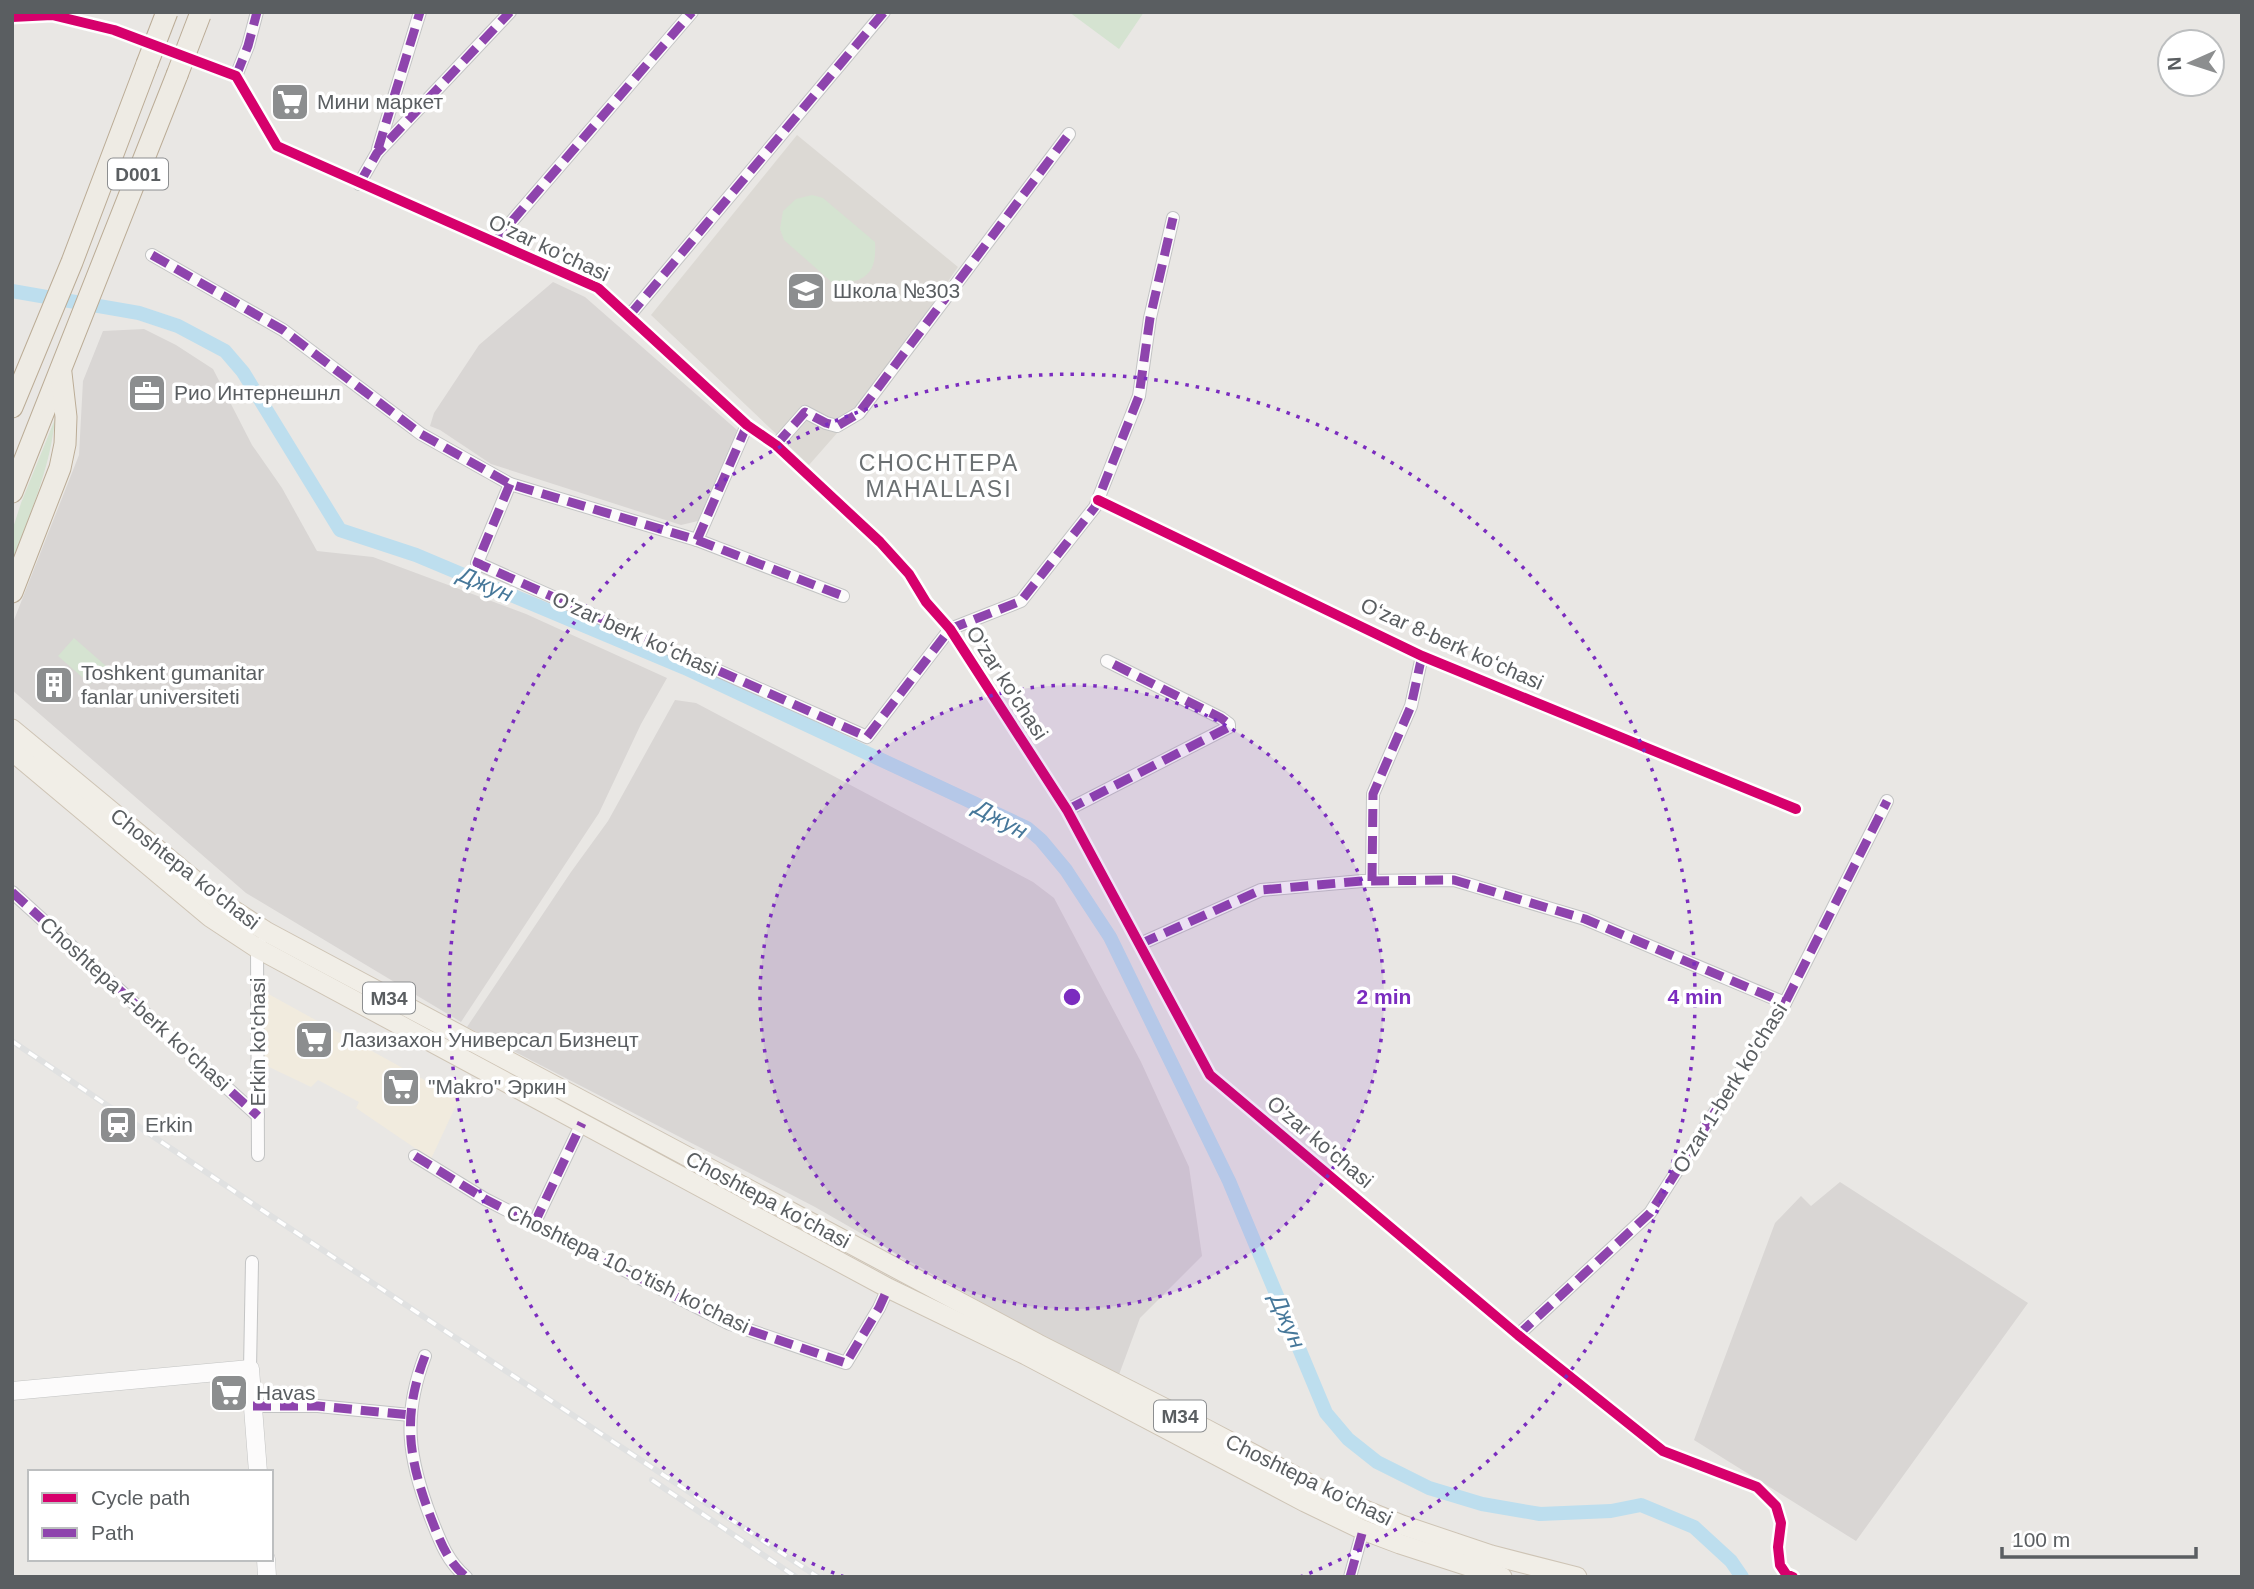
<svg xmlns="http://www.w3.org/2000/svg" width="2254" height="1589" viewBox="0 0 2254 1589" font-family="Arial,sans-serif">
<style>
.commercial{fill:#f1ebde}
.industrial{fill:#d9d6d4}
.education{fill:#dcd9d4}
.green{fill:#d5e3d1}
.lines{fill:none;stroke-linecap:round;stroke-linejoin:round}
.canal{stroke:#bddeee;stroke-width:14}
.minor-casing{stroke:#c3c4c4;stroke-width:14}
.secondary-casing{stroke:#c3c4c3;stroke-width:19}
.primary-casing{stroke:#cec4b5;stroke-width:21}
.trunk-casing{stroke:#bbac96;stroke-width:23}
.minor{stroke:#fcfbfb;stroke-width:12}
.secondary{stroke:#fcfbfb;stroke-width:18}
.primary{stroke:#f1eee7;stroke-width:19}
.trunk{stroke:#eeebe4;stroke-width:21}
.rail-casing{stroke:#e0e1e1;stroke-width:6}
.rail{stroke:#fff;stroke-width:3.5;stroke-dasharray:10;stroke-linecap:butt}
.trunk-bridge-casing{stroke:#bbac96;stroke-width:23;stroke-linecap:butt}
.trunk-bridge{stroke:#eeebe4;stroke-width:21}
.quiet{stroke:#8e44ad;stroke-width:9;stroke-dasharray:18 9;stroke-linecap:butt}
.cycleway-casing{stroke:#fff;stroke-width:15}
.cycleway{stroke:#d6006c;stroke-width:10}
.ring{fill:none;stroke:#7b2cbf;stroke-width:3.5;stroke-dasharray:3.5 7}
.labels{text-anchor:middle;stroke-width:7;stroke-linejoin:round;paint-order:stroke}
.shield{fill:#fff;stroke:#8c8e90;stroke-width:2}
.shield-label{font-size:19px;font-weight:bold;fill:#5a5e61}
.poi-label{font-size:21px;fill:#5a5e61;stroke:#fff;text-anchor:start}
.street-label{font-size:21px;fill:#5a5e61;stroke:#fff}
.neighbourhood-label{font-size:23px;letter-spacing:2px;fill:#6b7072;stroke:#fff}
.water-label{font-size:23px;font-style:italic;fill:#47789a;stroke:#fff}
.centre{fill:#7b2cbf;stroke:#fff;stroke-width:3.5}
.ring-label{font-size:21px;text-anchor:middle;font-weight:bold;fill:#7b2cbf;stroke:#fff;stroke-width:7;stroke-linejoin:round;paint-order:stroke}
</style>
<rect width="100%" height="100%" fill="#e9e7e4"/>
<path class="commercial" d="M263,991L459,1099L431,1159L356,1108L359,1102L318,1080L311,1087L267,1066L262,1058Z"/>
<g class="industrial">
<path d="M553,282L585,297L737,430L735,441L698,521L681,525L491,464L440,430L430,426L434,413L479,345Z"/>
<path d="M144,329L176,345L213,369L252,445L282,488L317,551L373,557L526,614L667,678L641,724L599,813L461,1022L246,893L12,690V625L79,455L83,381L103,331Z"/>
<path d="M675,700L696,703L1033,882L1054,898L1141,1062L1189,1167L1202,1256L1140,1318L1117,1380L815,1207L467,1027L571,872L608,821Z"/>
<path d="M1840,1182L2028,1303L1856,1541L1694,1440L1775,1223L1801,1196L1811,1206Z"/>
</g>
<path class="education" d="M797,135L958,267L895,358L838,432L809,465L651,315Z"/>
<g class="green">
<path d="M1069,12H1144L1119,49Z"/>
<path d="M812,195L823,198L875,242C877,275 865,281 835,285L784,240L780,229L783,211L796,199Z"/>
<path d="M55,419C50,469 30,514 12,561V531L21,503Z"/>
<path d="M74,638L106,666L90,684L58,656Z"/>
</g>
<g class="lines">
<path class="canal" d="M12,291L139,313L178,326L225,351L243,372L340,530L416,555L685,668L1027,828L1041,840L1066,870L1110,937L1229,1181L1326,1413L1348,1439L1377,1462L1429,1488L1482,1504L1540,1514L1611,1511L1641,1505L1694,1527L1731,1561L1742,1577"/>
<defs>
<g id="minor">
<path d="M12,17L52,15L114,30L236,76L277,146L598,288L747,425L776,445L880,542L909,574L926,602L950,629L1067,810L1210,1075L1518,1335L1663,1451L1757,1487L1776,1506L1781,1523L1778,1547L1780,1565L1786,1574L1793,1577"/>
<path d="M236,76L248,46L257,12"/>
<path d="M378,149L420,12"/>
<path d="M359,184L377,153L510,12"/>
<path d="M494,242L692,12"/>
<path d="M152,255L283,330L421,434L510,484L697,540L843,596"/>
<path d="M629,316L884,12"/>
<path d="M776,445L805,412L826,423L837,426L859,413L1069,134"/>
<path d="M510,484L477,563L867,737L950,629L1021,601L1095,507L1139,396L1150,318L1173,218"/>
<path d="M1098,500L1422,656L1796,809"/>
<path d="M697,540L747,425"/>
<path d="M1067,810L1229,727V724L1221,718L1107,661"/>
<path d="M1372,881L1373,794L1411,706L1422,656"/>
<path d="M12,892L258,1116"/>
<path d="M1140,944L1261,890L1362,881L1454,880L1585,919L1785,1003"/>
<path d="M258,1155L257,948L260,944"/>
<path d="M415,1156L485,1199L728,1323L846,1363L879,1308L888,1288"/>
<path d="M534,1224L582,1123"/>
<path d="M1518,1335L1650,1213L1785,1003L1887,801"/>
<path d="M425,1356C402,1416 408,1458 431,1518C440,1541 447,1561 466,1577"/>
<path d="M250,1369L252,1262"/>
<path d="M253,1406H318L410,1415"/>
<path d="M1350,1577L1363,1530"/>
</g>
<g id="secondary">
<path d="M12,1391L250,1369L258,1472"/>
<path d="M266,1559L267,1577"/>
</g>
<g id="primary">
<path d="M12,729L221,902L267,932L1038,1344L1206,1429L1340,1500L1402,1525L1491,1555L1577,1577"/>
<path d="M12,751L210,917L257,948L888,1288L1026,1355L1305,1502L1363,1530L1400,1544L1502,1577"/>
</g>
<g id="trunk">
<path d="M12,407L72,262L147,64"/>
<path d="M12,492L177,75"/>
<path d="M12,592L60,468L65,444L66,417L61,373"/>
</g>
</defs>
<use href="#minor" class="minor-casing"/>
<use href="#secondary" class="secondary-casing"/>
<use href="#primary" class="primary-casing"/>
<use href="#trunk" class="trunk-casing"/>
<use href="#minor" class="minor"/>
<use href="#secondary" class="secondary"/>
<use href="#primary" class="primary"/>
<use href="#trunk" class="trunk"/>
<defs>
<g id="rail">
<path d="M12,1041L259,1208L818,1577"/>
<path d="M652,1480L796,1577"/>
</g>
</defs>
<use href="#rail" class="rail-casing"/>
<use href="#rail" class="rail"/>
<defs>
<g id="trunk-bridge">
<path d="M147,64L167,12"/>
<path d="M177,75L200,15"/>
</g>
</defs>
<use href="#trunk-bridge" class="trunk-bridge-casing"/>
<use href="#trunk-bridge" class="trunk-bridge"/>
<g class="quiet">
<path d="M236,76L248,46L257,12"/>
<path d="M378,149L420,12"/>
<path d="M359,184L377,153L510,12"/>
<path d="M494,242L692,12"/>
<path d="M152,255L283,330L421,434L510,484L697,540L843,596"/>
<path d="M629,316L884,12"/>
<path d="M776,445L805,412L826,423L837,426L859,413L1069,134"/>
<path d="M510,484L477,563L867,737L950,629L1021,601L1095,507L1139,396L1150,318L1173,218"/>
<path d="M697,540L747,425"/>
<path d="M1067,810L1229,727V724L1221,718L1107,661"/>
<path d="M1372,881L1373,794L1411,706L1422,656"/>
<path d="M12,892L258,1116"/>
<path d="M1140,944L1261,890L1362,881L1454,880L1585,919L1785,1003"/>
<path d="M415,1156L485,1199L728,1323L846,1363L879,1308L888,1288"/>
<path d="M534,1224L582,1123"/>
<path d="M1518,1335L1650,1213L1785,1003L1887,801"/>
<path d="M425,1356C402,1416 408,1458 431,1518C440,1541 447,1561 466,1577"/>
<path d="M253,1406H318L410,1415"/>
<path d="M1350,1577L1363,1530"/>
</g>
<defs>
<g id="cycleway">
<path d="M12,17L52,15L114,30L236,76L277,146L598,288L747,425L776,445L880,542L909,574L926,602L950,629L1067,810L1210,1075L1518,1335L1663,1451L1757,1487L1776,1506L1781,1523L1778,1547L1780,1565L1786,1574L1793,1577"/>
<path d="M1098,500L1422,656L1796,809"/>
</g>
</defs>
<use href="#cycleway" class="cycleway-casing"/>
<use href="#cycleway" class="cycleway"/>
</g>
<circle cx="1072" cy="997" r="312" fill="#7b2cbf" fill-opacity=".12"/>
<g class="ring">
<circle cx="1072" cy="997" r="312"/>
<path d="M844 1577A623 623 0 1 1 1300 1577"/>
</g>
<defs>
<symbol id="supermarket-square" viewBox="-11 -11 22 22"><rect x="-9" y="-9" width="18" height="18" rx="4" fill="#8c8e8f" stroke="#fff"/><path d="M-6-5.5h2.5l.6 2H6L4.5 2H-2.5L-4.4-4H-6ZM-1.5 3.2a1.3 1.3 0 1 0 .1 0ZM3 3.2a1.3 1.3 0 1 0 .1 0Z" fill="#fff"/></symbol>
<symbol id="school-square" viewBox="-11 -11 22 22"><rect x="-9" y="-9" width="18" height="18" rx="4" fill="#8c8e8f" stroke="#fff"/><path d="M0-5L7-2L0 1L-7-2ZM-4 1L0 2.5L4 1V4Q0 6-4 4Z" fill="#fff"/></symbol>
<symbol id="office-square" viewBox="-11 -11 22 22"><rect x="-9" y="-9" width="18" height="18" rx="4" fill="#8c8e8f" stroke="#fff"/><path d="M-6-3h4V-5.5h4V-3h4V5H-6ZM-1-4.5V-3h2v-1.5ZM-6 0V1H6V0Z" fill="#fff"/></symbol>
<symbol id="building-square" viewBox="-11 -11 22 22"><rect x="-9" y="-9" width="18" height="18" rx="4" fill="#8c8e8f" stroke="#fff"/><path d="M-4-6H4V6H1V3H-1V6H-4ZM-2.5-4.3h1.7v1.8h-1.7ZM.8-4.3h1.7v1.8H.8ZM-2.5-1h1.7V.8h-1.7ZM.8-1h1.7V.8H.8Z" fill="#fff"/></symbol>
<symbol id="station-square" viewBox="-11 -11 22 22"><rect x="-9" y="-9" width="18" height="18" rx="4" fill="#8c8e8f" stroke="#fff"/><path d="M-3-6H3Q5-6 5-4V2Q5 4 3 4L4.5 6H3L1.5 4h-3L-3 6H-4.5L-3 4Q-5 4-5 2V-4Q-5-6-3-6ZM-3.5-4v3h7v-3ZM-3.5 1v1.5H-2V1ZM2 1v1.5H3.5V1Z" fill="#fff"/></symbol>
</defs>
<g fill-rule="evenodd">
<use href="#supermarket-square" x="268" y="80" width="44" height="44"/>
<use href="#school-square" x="784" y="269" width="44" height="44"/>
<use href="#office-square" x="125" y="371" width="44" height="44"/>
<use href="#building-square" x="32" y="663" width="44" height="44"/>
<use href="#supermarket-square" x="292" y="1018" width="44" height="44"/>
<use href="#supermarket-square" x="379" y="1065" width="44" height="44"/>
<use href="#station-square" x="96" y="1103" width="44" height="44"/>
<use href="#supermarket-square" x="207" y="1371" width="44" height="44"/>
</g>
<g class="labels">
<g class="shield">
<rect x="108" y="158.5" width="60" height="31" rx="5"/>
<rect x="363" y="982.5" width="52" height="31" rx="5"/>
<rect x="1154" y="1400.5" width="52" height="31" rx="5"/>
</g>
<g class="shield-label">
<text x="138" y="181">D001</text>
<text x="389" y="1005">M34</text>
<text x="1180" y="1423">M34</text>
</g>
<g class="poi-label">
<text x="317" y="109">Мини маркет</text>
<text x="833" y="298">Школа №303</text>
<text x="174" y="400">Рио Интернешнл</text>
<text x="81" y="680">Toshkent gumanitar<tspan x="81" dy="24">fanlar universiteti</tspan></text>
<text x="341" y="1047">Лазизахон Универсал Бизнецт</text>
<text x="428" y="1094">"Makro" Эркин</text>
<text x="145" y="1132">Erkin</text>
<text x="256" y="1400">Havas</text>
</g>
<g class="street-label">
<text transform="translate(549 248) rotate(25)" y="7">O'zar ko'chasi</text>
<text transform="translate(635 634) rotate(24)" y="7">Oʻzar berk koʻchasi</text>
<text transform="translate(1452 644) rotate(24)" y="7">Oʻzar 8-berk koʻchasi</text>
<text transform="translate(1007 683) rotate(57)" y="7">O'zar ko'chasi</text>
<text transform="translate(185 869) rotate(38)" y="7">Choshtepa ko'chasi</text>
<text transform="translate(135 1004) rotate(42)" y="7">Choshtepa 4-berk ko'chasi</text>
<text transform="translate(258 1042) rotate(-90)" y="7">Erkin ko'chasi</text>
<text transform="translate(1730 1088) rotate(-58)" y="7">O'zar 1-berk ko'chasi</text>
<text transform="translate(1320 1142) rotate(40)" y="7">O'zar ko'chasi</text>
<text transform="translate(768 1200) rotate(28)" y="7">Choshtepa ko'chasi</text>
<text transform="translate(628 1269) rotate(26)" y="7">Choshtepa 10-o'tish ko'chasi</text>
<text transform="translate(1309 1480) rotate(26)" y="7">Choshtepa ko'chasi</text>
</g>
<g class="neighbourhood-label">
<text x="939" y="471">CHOCHTEPA<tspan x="939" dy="26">MAHALLASI</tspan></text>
</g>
<g class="water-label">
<text transform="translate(486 584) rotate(23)" y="8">Джун</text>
<text transform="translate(1001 819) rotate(29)" y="8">Джун</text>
<text transform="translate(1288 1321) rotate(67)" y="8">Джун</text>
</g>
</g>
<circle cx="1072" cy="997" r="10" class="centre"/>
<g class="ring-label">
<text x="1384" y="1004">2 min</text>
<text x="1695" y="1004">4 min</text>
</g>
<rect width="2254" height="1589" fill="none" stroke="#5a5e61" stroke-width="28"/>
<rect x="28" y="1470" width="245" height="91" fill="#ffffff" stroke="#bdbfc0" stroke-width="2"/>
<rect x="42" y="1493" width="35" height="10" fill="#d6006c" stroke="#bdbfc0" stroke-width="2"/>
<text x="91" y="1505" font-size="21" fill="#5a5e61">Cycle path</text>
<rect x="42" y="1528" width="35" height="10" fill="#8e44ad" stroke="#bdbfc0" stroke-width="2"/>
<text x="91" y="1540" font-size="21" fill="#5a5e61">Path</text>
<g transform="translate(2191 63) rotate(267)"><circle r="33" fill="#ffffff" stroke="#bdbfc0" stroke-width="2"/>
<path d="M0-5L12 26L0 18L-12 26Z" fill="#8c8e8f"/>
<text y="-10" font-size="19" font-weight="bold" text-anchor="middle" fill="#5a5e61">N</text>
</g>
<path d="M2002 1547v10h194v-10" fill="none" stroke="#5a5e61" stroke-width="3.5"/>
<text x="2012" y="1547" font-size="21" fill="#5a5e61" stroke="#ffffff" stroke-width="5" paint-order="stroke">100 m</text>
</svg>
